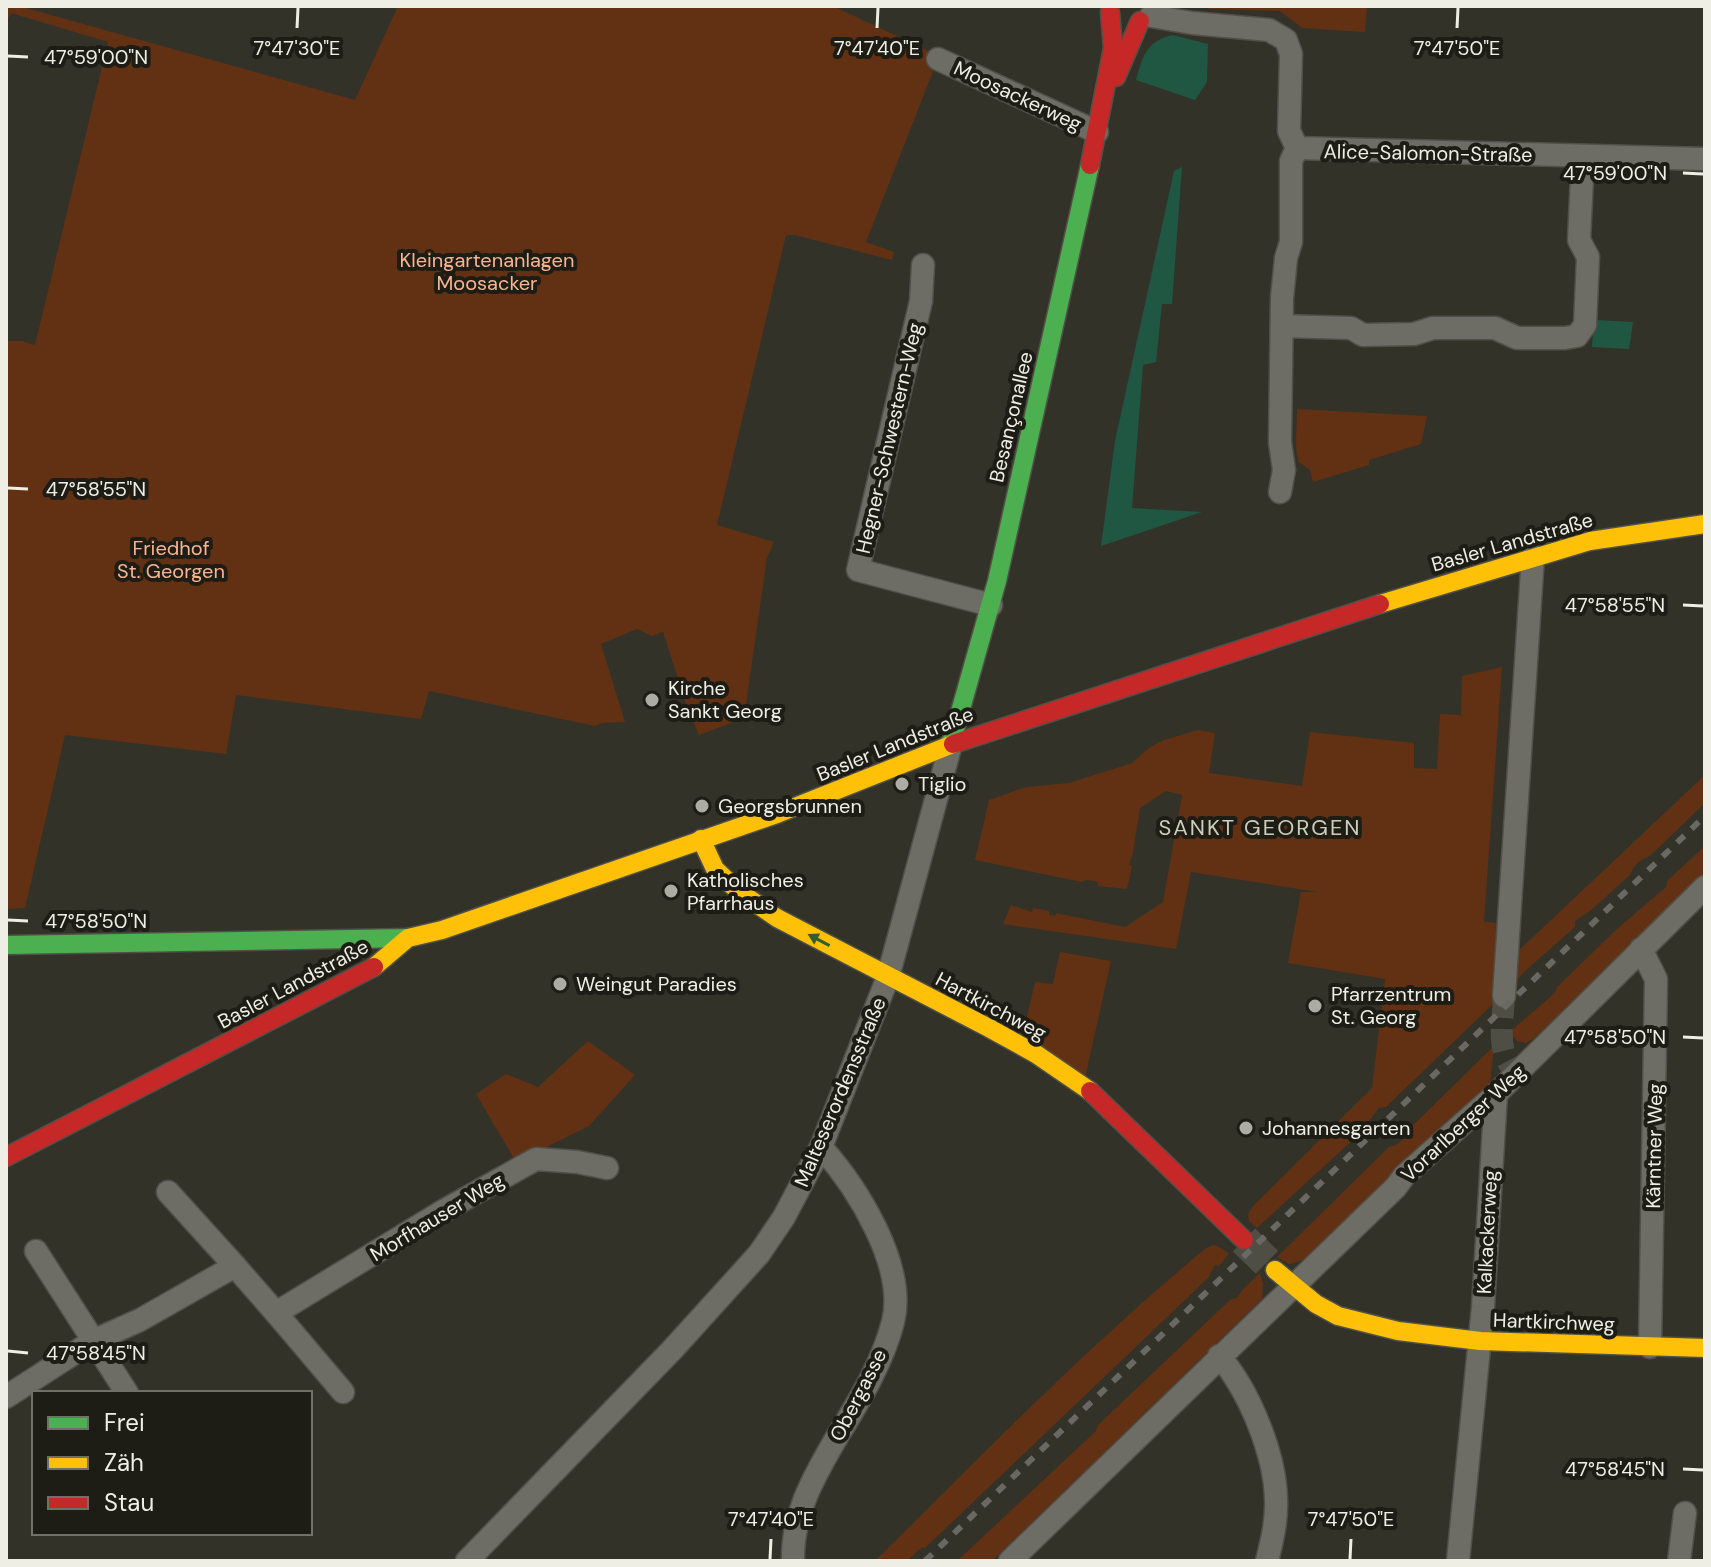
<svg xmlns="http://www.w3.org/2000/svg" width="1711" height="1567" viewBox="0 0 1711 1567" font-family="'DM Sans',sans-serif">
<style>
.green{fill:#623113}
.water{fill:#205742}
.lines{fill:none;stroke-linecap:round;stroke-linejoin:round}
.street-tunnel{stroke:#4e4e45;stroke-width:22;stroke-dasharray:22 11;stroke-linecap:butt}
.secondary-tunnel{stroke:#4e4e45;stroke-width:32;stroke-dasharray:32 16;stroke-linecap:butt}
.street-casing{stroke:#515048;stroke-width:25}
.fast-casing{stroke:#515048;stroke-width:21}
.slow-casing{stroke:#515048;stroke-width:21}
.jam-casing{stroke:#515048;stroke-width:21}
.street{stroke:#6d6d65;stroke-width:22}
.fast{stroke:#4caf50;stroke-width:18}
.slow{stroke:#ffc107;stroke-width:18}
.jam{stroke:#c62828;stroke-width:18}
.rail{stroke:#696963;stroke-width:6;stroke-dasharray:10 10;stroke-linecap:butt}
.oneway{fill:#325e30}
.ticks{fill:none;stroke:#efeee4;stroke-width:3}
.poi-dot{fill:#adaca3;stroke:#1d1c15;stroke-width:3}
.labels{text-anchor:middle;stroke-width:8;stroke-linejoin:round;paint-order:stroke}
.street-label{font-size:20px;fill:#efeee4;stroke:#1d1c15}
.park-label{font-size:20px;fill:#f9b592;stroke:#1d1c15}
.poi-label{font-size:20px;fill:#efeee4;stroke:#1d1c15;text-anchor:start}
.neighbourhood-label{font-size:22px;letter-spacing:2px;fill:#cecdb9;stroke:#1d1c15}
.ticks-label{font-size:20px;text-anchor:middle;fill:#efeee4;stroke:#1d1c15;stroke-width:8;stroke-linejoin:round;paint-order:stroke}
</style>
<rect width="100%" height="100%" fill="#323229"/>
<g class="green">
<path d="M6,6H19L355,100L398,6H833L939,56L866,242L894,252L892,260L795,235H786L717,525L774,542L767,558L744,718L699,735L687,707L663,632L652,636L637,629L601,644L625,722L602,723L595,726L429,691L421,719L236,695L226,754L65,735L25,908L6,909V341H22L35,345L108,42L11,13L6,23Z"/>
<path d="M1205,6H1367L1365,32L1302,28L1280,11L1209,9Z"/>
<path d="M1297,409L1427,416L1421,444L1369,460V465L1313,482L1310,470L1298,461L1296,445Z"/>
<path d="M1502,667L1484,922L1496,923L1494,1003L1386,1107L1379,1108L1358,1135L1257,1228L1249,1221L1248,1214L1253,1206L1372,1088L1385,979L1288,963L1301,892H1317L1191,872L1176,949L1003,924L1011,905L1032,912L1033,908L1049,911V915L1055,916L1056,913L1125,927L1163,902L1182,795L1166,791L1140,808L1133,853L1129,865L1132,866L1127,889L1098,886V882L1086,880L1082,882L975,860L989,800L1026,787L1069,783L1132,763L1150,747L1164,740L1198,730L1215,733L1209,773L1302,786L1310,732L1414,743V768L1437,769L1440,714L1461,715L1462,676Z"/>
<path d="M1705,775V803L1650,856C1640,859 1634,865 1630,875L1589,912L1575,921V927L1523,973L1514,984L1516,953Z"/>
<path d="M1705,846V876L1533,1039L1526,1043L1517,1041L1513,1036V1029L1555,993L1557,987L1617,929L1666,887L1667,881Z"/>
<path d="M1060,952L1111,961L1085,1078L1023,1034L1035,982L1053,984Z"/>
<path d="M588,1041L635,1075L589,1126L516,1162L476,1094L506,1074L538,1087Z"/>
<path d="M1494,1046L1490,1085L1307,1259L1289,1264L1277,1257L1389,1147L1396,1145L1406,1137L1407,1131Z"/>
<path d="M1214,1245L1223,1249L1229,1254L1219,1266L1215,1265L1208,1278L925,1548L922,1547L907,1561H875C983,1454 1089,1345 1206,1248Z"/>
<path d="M1260,1273L1263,1284L1262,1299L992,1561H957L1096,1431L1098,1425L1231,1299L1237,1298L1243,1289Z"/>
</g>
<g class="water">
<path d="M1173,35L1208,44L1207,82L1195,100L1136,80C1142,57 1147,40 1173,35Z"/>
<path d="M1182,167L1172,304H1162L1156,362L1143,365L1132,508L1202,512L1101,546L1115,441L1174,171Z"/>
<path d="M1594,320L1633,322L1629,349L1592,347Z"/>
</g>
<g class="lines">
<path class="street-tunnel" d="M1504,996C1503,1023 1495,1054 1517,1073"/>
<path class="secondary-tunnel" d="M1244,1240L1275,1270"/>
<defs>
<g id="street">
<path d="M1151,16L1192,23L1269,30L1286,40L1291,54L1289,131L1297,148L1705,159"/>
<path d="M938,59L1097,132"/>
<path d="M923,265L921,301L858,570L991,605"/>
<path d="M1282,326L1351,328L1363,335L1414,334L1433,328H1495L1517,338H1565L1577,336L1585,325L1588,257L1579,240L1583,156"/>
<path d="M1280,492L1284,470L1280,442L1282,298L1286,258L1291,242V161L1297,148"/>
<path d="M1641,949L1656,979L1650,1347"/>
<path d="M1504,996L1533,556"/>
<path d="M168,1192L235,1266"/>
<path d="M36,1251L127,1393"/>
<path d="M1219,1356C1249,1390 1275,1454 1276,1499C1277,1520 1272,1541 1267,1561"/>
<path d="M343,1392L276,1313L445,1210L536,1159L577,1162L607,1168"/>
<path d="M6,1397L93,1341L140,1320L235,1266L276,1313"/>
<path d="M467,1561L672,1350L759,1254L784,1217L821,1147L888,977L951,744"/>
<path d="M793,1561C792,1516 812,1480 834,1442C857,1404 882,1365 893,1322C907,1266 857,1187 821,1147"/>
<path d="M1010,1561L1396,1187L1404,1176L1496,1094L1705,887"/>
<path d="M1458,1561L1483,1307L1496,1094"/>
<path d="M1679,1561L1685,1513"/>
</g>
<g id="fast">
<path d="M951,744L997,581L1090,165"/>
<path d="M6,945L408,938"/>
</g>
<g id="slow">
<path d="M1380,604L1590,541L1705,524"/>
<path d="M701,839L715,869L737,890L777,918L989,1028L1036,1054L1090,1091"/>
<path d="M374,967L408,938L442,930L777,814L953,744"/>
<path d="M1275,1270L1316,1304L1338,1316L1398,1331L1480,1341L1705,1348"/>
</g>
<g id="jam">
<path d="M1116,77L1140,21"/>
<path d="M1090,165L1113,48L1110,12"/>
<path d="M953,744L1380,604"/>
<path d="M1090,1091L1244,1240"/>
<path d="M6,1157L374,967"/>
</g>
</defs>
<use href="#street" class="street-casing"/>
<use href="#fast" class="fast-casing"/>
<use href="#slow" class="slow-casing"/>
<use href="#jam" class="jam-casing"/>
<use href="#street" class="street"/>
<use href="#fast" class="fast"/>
<use href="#slow" class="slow"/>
<use href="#jam" class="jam"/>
<path class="rail" d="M925,1561L1705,816"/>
</g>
<defs><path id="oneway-solid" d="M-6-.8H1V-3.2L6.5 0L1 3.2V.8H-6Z" transform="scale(2)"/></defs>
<use class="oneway" href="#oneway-solid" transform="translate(819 940) rotate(-152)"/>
<path class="ticks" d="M297,28L298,8M877,28L878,8M1457,28L1458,8M8,56L28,57M1683,173L1703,174M8,488L28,489M1683,605L1703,606M8,920L28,921M1683,1037L1703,1038M8,1351L28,1353M1683,1469L1703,1470M770,1559L771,1539M1350,1559L1351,1539"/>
<g class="poi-dot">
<circle cx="652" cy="700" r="8"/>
<circle cx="902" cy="784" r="8"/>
<circle cx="702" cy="806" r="8"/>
<circle cx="671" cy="891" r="8"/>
<circle cx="560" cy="984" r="8"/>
<circle cx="1315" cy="1006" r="8"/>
<circle cx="1246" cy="1128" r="8"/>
</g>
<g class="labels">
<g class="street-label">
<text transform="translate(1018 96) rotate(25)" y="7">Moosackerweg</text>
<text transform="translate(1428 153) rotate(1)" y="7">Alice-Salomon-Straße</text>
<text transform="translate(1011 417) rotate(-77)" y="7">Besançonallee</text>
<text transform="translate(889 438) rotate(-77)" y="7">Hegner-Schwestern-Weg</text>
<text transform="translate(1512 542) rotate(-16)" y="7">Basler Landstraße</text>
<text transform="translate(895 744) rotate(-22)" y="7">Basler Landstraße</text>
<text transform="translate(293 984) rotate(-28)" y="7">Basler Landstraße</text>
<text transform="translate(991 1006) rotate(28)" y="7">Hartkirchweg</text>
<text transform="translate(840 1092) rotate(-67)" y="7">Malteserordensstraße</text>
<text transform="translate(1463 1123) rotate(-43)" y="7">Vorarlberger Weg</text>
<text transform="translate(1654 1146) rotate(-89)" y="7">Kärntner Weg</text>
<text transform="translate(437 1217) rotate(-31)" y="7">Morfhauser Weg</text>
<text transform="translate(1487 1232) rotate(-87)" y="7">Kalkackerweg</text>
<text transform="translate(1554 1322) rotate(2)" y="7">Hartkirchweg</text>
<text transform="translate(858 1395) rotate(-63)" y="7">Obergasse</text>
</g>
<g class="park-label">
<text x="487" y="267">Kleingartenanlagen<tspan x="487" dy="23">Moosacker</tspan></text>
<text x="171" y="555">Friedhof<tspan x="171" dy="23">St. Georgen</tspan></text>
</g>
<g class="poi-label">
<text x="668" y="695">Kirche<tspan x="668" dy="23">Sankt Georg</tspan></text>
<text x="918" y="791">Tiglio</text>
<text x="718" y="813">Georgsbrunnen</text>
<text x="687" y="887">Katholisches<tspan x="687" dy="23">Pfarrhaus</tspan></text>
<text x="576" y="991">Weingut Paradies</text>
<text x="1331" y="1001">Pfarrzentrum<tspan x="1331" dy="23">St. Georg</tspan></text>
<text x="1262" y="1135">Johannesgarten</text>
</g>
<g class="neighbourhood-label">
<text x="1260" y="835">SANKT GEORGEN</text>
</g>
</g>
<g class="ticks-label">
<text x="297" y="55">7°47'30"E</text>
<text x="877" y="55">7°47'40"E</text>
<text x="1457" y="55">7°47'50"E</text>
<text x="96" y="64">47°59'00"N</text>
<text x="1615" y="180">47°59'00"N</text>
<text x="96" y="496">47°58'55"N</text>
<text x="1615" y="612">47°58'55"N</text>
<text x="96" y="928">47°58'50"N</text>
<text x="1615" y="1044">47°58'50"N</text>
<text x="96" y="1360">47°58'45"N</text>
<text x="1615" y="1476">47°58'45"N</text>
<text x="771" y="1526">7°47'40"E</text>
<text x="1351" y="1526">7°47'50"E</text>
</g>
<rect width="1711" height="1567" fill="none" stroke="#efeee4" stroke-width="16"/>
<rect x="32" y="1391" width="280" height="144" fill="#1d1c15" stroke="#717068" stroke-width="2"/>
<rect x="48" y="1417" width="40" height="12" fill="#4caf50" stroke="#717068" stroke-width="2"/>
<text x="104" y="1431" font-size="24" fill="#efeee4">Frei</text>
<rect x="48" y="1457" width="40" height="12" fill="#ffc107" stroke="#717068" stroke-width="2"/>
<text x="104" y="1471" font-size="24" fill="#efeee4">Zäh</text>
<rect x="48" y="1497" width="40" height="12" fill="#c62828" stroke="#717068" stroke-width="2"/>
<text x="104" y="1511" font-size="24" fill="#efeee4">Stau</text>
</svg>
